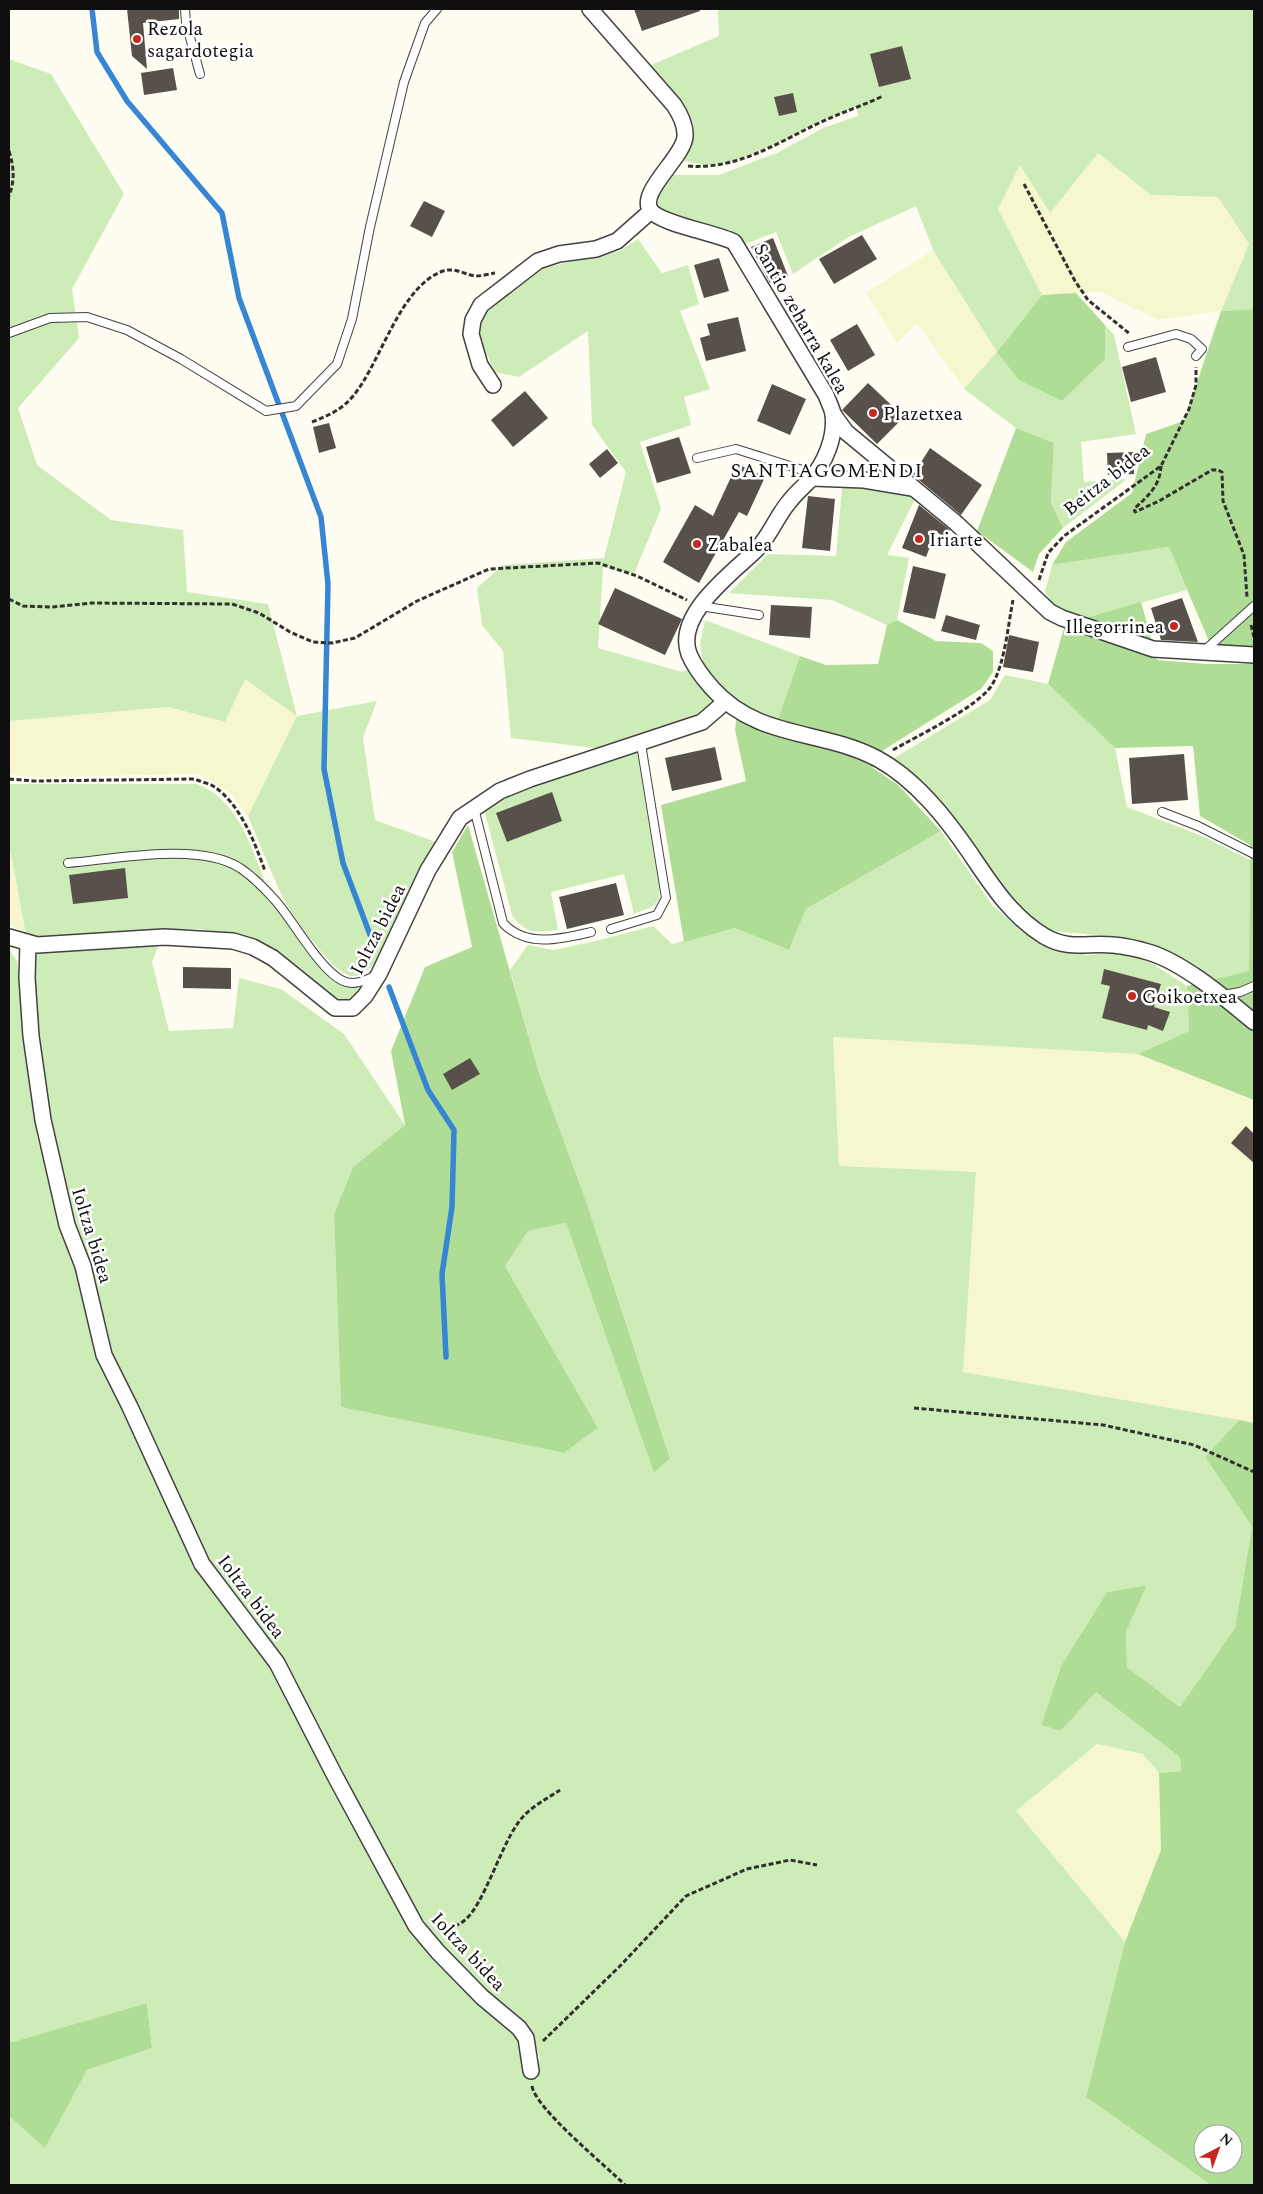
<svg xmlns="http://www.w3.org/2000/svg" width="1263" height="2194" viewBox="0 0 1263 2194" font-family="Spectral,serif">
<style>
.farmland{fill:#f6f7cf}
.green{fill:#ceecb8}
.forest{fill:#b0dd96;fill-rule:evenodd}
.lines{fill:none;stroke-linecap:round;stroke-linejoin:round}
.stream{stroke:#3686d4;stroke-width:5.5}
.building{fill:#58514b}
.lane-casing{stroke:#424242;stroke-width:10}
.street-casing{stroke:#424242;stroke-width:18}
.path{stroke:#313131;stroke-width:3;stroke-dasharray:5 2.5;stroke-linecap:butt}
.lane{stroke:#fff;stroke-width:8}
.street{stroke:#fff;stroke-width:15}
.poi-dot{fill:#c62720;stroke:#fff;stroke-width:2}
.labels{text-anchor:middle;stroke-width:5;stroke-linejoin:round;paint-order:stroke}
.poi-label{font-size:19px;fill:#0f0f0f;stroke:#fff;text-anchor:start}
.street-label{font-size:19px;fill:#0f0f0f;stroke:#fff}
.neighbourhood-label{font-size:20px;letter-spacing:1px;fill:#0f0f0f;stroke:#fff}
</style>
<rect width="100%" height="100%" fill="#fffdf1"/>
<g class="farmland">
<path d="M1098,153L1151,195L1218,197L1249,244L1221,311L1158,320L1101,292L1042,295L998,209L1020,164L1050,213Z"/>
<path d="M933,250L997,352L964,389L917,323L897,343L866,293Z"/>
<path d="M245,679L297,716L248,816L230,793L200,774L40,777L9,775V721L169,707L225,722Z"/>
<path d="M9,843L26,935L9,924Z"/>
<path d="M833,1036L1138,1054L1254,1100V1423L962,1372L976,1173L839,1167Z"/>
<path d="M1097,1744L1143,1754L1159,1773L1161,1850L1125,1942L1016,1811Z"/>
</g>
<g class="green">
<path d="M718,9H1254V309L1221,311L1249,244L1218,197L1151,195L1098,153L1050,213L1020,165L998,209L1042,295L997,352L1105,359V325L1114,335L1136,434L1081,442L1084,482L1127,479L1063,528L1051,502L1054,444L1016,428L964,389L997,352L933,250L916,206L847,238L793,274L776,232L740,246L671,219L656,208L658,192L673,175H719L779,152L823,128L858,116L857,107L821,121L785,140L730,162L706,165L684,161C687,152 693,142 694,132C696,111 664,81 651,65L719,36Z"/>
<path d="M9,59L51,74L124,194L72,289L79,338L18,408L37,465L111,520L183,530L187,592L268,604L297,716L377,701L363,738L375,820L436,842L374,964C368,970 361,977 351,976C334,974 292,916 284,900C271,873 260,844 248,816L297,716L245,679L225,722L169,707L9,721Z"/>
<path d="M638,239L662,273L688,265L699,304L680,311L710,389L684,397L691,425L640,442L661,509L634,574L603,567L598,648L682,672L703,663L700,644L705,620L800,656L778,721L738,702L721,689L705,711L603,749L511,738L503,651L482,625L477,588L503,565L604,558L626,472L592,425L588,331L519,377L495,372L481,342L479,328L483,314L497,299L539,269L620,251Z"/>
<path d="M865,487L916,497L887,555L909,558L897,620L887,625L832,600L729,593L768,554L836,556L842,488Z"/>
<path d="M1169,547L1187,590L1065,624L1045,592L1052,565Z"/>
<path d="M1005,675L1048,684L1115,748L1127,807L1202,836L1250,860L1249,971L1213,980L1149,943L1120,937L1051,931L1026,915L1002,893L954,817L920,781L891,760L990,700Z"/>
<path d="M637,751L659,887V900L651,907L634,914L624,874L551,892L558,930C537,932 525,935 512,915L484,809L521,789Z"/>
<path d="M9,784H196C244,800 255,863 274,904C278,913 322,971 330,977C339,984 350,987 361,989L352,1000L341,1002L331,998L233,934L198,929L54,938L26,935L9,843Z"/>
<path d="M941,831L992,905L1020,930L1048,946L1087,955L1117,953L1145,959L1187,986L1189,1031L1138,1054L833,1037L839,1166L976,1172L963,1372L1239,1420L1205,1457L1252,1527L1235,1628L1180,1707L1127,1667L1126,1632L1147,1585L1107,1592L1061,1666L1041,1725L1061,1731L1096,1692L1180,1756L1181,1771L1159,1773L1143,1754L1097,1744L1016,1811L1125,1942L1086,2097L1211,2185H9V2116L45,2147L87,2070L152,2048L147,2003L9,2043V949L17,961L37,1137L65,1233L79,1270L100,1360L201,1574L274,1666L342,1802L403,1914L428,1950L461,1986L516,2033L522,2046L526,2072L537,2073L540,2058L531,2033L479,1986L445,1950L418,1913L347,1788L279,1657L208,1562L107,1351L85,1257L70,1221L46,1116L31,968L39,951L159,944L152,962L169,1031L233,1028L239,978L281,989L344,1034L405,1125L353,1167L334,1214L341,1407L564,1453L598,1428L505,1266L528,1231L566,1223L654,1473L670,1457L586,1201L539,1073L510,970L528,945L553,950L592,942L653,926L672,944L735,928L789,950L806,909Z"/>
</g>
<g class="forest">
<path d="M1076,293L1105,325V359L1062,401L1019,380L997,352L1042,295Z"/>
<path d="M1254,309V649L1211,646L1169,547L1052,565L1066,542L1132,493L1146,434L1184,421L1221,311Z"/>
<path d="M1016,428L1054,443L1051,502L1063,528L1039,554L1033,572L977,531Z"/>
<path d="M1141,602L1157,660L1206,664H1254V1100L1138,1054L1189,1031L1187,986L1249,971L1250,845L1200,816L1193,746L1115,748L1048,684L1065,624Z"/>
<path d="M897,620L936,641L981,643L993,651V672L981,689L877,754L873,768L898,785L941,831L806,909L789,950L735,928L684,942L661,805L746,781L735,730L738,702L778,720L800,656L826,665L878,664L887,625Z"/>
<path d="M468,825L539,1073L586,1201L670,1458L654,1473L566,1223L528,1231L505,1266L598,1428L564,1453L341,1407L334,1214L353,1167L405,1125L391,1051L425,967L472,947L452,852Z"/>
<path d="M1239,1420L1254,1423V2185H1211L1086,2097L1125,1942L1161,1850L1159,1773L1181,1771L1180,1757L1096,1692L1061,1731L1041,1725L1061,1666L1107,1592L1147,1585L1126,1632L1127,1667L1180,1707L1235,1628L1252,1527L1205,1457ZM1203,2134H1233V2164H1203Z"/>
<path d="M147,2003L152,2048L87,2070L45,2148L9,2116V2043Z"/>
</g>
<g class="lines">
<g class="stream">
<path d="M92,9L97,52L127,101L222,213L239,298L321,517L328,584L324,769L343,863L375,948"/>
<path d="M389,987L428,1090L454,1130L452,1207L442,1274L446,1357"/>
</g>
</g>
<g class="building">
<path d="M127,9H179V19L143,23L147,69L132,56Z"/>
<path d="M634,9H700V11L642,31Z"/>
<path d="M902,46L911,79L879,87L870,54Z"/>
<path d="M173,68L177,90L144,95L141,73Z"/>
<path d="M793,93L797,112L779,116L774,97Z"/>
<path d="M424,201L445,211L432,237L410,226Z"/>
<path d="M862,235L877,259L834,284L819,259Z"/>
<path d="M773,238L788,276L770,283L751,247Z"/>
<path d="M719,258L729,291L704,298L694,265Z"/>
<path d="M738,317L746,351L706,361L700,338L710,335L707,324Z"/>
<path d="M857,324L875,355L848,371L830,340Z"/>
<path d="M1156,357L1166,392L1131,402L1122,367Z"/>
<path d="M868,383L904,417L877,444L842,410Z"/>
<path d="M772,384L806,399L790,435L757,421Z"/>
<path d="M525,391L548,418L513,447L491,420Z"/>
<path d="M329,423L336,448L319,453L313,427Z"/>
<path d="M679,437L691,473L657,483L646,447Z"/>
<path d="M930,448L982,485L961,515L913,475Z"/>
<path d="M607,449L618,463L600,478L589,464Z"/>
<path d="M1134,452V474L1108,475L1107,453Z"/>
<path d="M737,464L765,477L747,516L739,512L699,583L663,562L695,505L713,516Z"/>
<path d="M808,496L835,499L830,551L802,548Z"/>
<path d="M919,505L950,530L944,538L936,531L926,557L902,548Z"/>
<path d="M913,566L946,574L935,619L903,612Z"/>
<path d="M615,588L682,619L665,655L598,624Z"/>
<path d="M1182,598L1198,642L1161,640L1151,608Z"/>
<path d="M771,605L812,607L810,638L769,635Z"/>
<path d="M946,615L980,625L976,640L941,631Z"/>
<path d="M1009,635L1039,642L1033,672L1003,667Z"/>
<path d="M715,747L722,780L672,791L665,758Z"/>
<path d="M1184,754L1188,800L1132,804L1129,758Z"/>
<path d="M552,792L562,821L507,842L496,813Z"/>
<path d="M125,868L128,898L73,904L69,875Z"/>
<path d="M616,883L624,915L567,929L559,897Z"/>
<path d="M183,967L231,968V989L183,988Z"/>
<path d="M1104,969L1161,984L1154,1007L1170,1012L1163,1031L1148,1025L1147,1030L1102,1018L1110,986L1101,984Z"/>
<path d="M470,1058L480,1074L452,1090L443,1074Z"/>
<path d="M1246,1126L1254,1134V1163L1231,1143Z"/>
</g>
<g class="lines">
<defs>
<g id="lane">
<path d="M185,9L186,23L200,74"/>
<path d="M9,333L50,318L87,317L127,330L181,359L266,411L296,406L337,364L352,319L370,227L404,82L425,23L437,9"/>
<path d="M1128,347L1176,334L1191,339L1202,349L1196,356"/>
<path d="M697,458L736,449L815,474"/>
<path d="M700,606L759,615"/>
<path d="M1204,651L1254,606"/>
<path d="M474,808L503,923C526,948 561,939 591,932"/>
<path d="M1162,812L1198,826L1254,854"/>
<path d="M68,863C117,859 199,842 240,868C252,876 265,889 274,899C292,918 322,975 346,982C356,985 366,980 375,976"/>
<path d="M611,929L657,915L666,898L641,744"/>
<path d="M1223,995L1240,992L1254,986"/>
</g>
<g id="street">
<path d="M590,9L674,105C680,114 686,125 685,137C683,158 637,193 651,211C662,224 716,233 734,242L826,395C828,401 832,408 833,414C836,437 825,463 810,480C803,487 795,494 789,502C777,516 770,535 758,548C734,572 674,614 689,654C694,666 704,679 712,688C758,740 822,729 878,759C916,780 946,818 970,853C991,884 1011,916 1044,936C1069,951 1089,942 1113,945C1124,946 1138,949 1148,952C1183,962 1226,999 1254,1022"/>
<path d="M493,385L480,365L471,334L473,320L481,305L538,261L559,254L596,249L617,241L651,211"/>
<path d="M833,414L846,432L956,523L1050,612L1062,618L1153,649L1254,655"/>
<path d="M812,478L864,480L912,488"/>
<path d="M9,937L37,945L164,937L233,941L253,947L273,958L335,1008H353L365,996L379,974L428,870L460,818L500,791L530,779L702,722L725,702"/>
<path d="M28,943L27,978L31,1036L43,1120L67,1225L83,1266L104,1355L130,1407L202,1564L277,1663L335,1776L416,1926L438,1952L482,1997L519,2028L526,2038L531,2071"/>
</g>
</defs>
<use href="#lane" class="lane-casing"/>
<use href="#street" class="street-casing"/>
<g class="path">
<path d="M9,151C14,167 15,180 9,196"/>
<path d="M688,166C737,170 777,143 819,123C840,113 862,106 883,96"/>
<path d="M1024,184L1075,281L1088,300L1130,334"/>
<path d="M312,422C327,416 342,410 353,396C381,363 399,287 443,271C455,267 465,275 476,276C482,276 489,274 495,273"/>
<path d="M1161,466C1160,486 1148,496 1134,509L1135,512L1159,501L1212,470H1218L1222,472L1223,501L1244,555L1247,597"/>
<path d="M1039,580L1048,553L1064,536L1161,466L1189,409L1196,385V367"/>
<path d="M9,599L23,606L52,607L92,603L232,604L259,613L290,632L313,642L332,643L355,638L417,601L489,569L598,563L637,576L687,600"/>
<path d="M1251,625L1254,637"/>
<path d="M893,750C917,736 978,707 992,685C1005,663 1008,625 1013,600"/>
<path d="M9,779L34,781L195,779C201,782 208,783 213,786C240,803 255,843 265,871"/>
<path d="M914,1408L1103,1425L1194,1445L1254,1472"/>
<path d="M440,1929C449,1929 458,1926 465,1920C484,1904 500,1848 518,1823C528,1808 545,1800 560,1790"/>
<path d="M543,2041L620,1966L686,1896L747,1869L790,1860L817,1865"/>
<path d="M532,2086C535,2108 606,2166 625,2185"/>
</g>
<use href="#lane" class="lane"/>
<use href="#street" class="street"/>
</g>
<g class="poi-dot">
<circle cx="137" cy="39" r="5"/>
<circle cx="873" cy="413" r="5"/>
<circle cx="919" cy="539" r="5"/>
<circle cx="697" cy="544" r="5"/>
<circle cx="1174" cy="626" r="5"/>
<circle cx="1132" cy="996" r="5"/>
</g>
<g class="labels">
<g class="poi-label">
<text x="147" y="35">Rezola<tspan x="147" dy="22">sagardotegia</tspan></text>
<text x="883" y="420">Plazetxea</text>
<text x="929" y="546">Iriarte</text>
<text x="707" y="551">Zabalea</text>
<text x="1164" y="633" text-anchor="end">Illegorrinea</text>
<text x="1142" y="1003">Goikoetxea</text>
</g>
<g class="street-label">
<text transform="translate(802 318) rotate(60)" y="7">Santio zeharra kalea</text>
<text transform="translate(1106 479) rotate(-38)" y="7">Beitza bidea</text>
<text transform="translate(377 929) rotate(-63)" y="7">Ioltza bidea</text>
<text transform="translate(93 1235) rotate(73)" y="7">Ioltza bidea</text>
<text transform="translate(252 1596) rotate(53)" y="7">Ioltza bidea</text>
<text transform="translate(469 1951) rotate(47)" y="7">Ioltza bidea</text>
</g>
<g class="neighbourhood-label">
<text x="827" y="477">SANTIAGOMENDI</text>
</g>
</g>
<rect width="1263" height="2194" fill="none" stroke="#0f0f0f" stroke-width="20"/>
<g transform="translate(1218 2149) rotate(41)"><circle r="24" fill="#ffffff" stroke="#9f9f9f"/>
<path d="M0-4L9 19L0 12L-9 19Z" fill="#c62720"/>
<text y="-8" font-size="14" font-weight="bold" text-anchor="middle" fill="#0f0f0f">N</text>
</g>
</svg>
